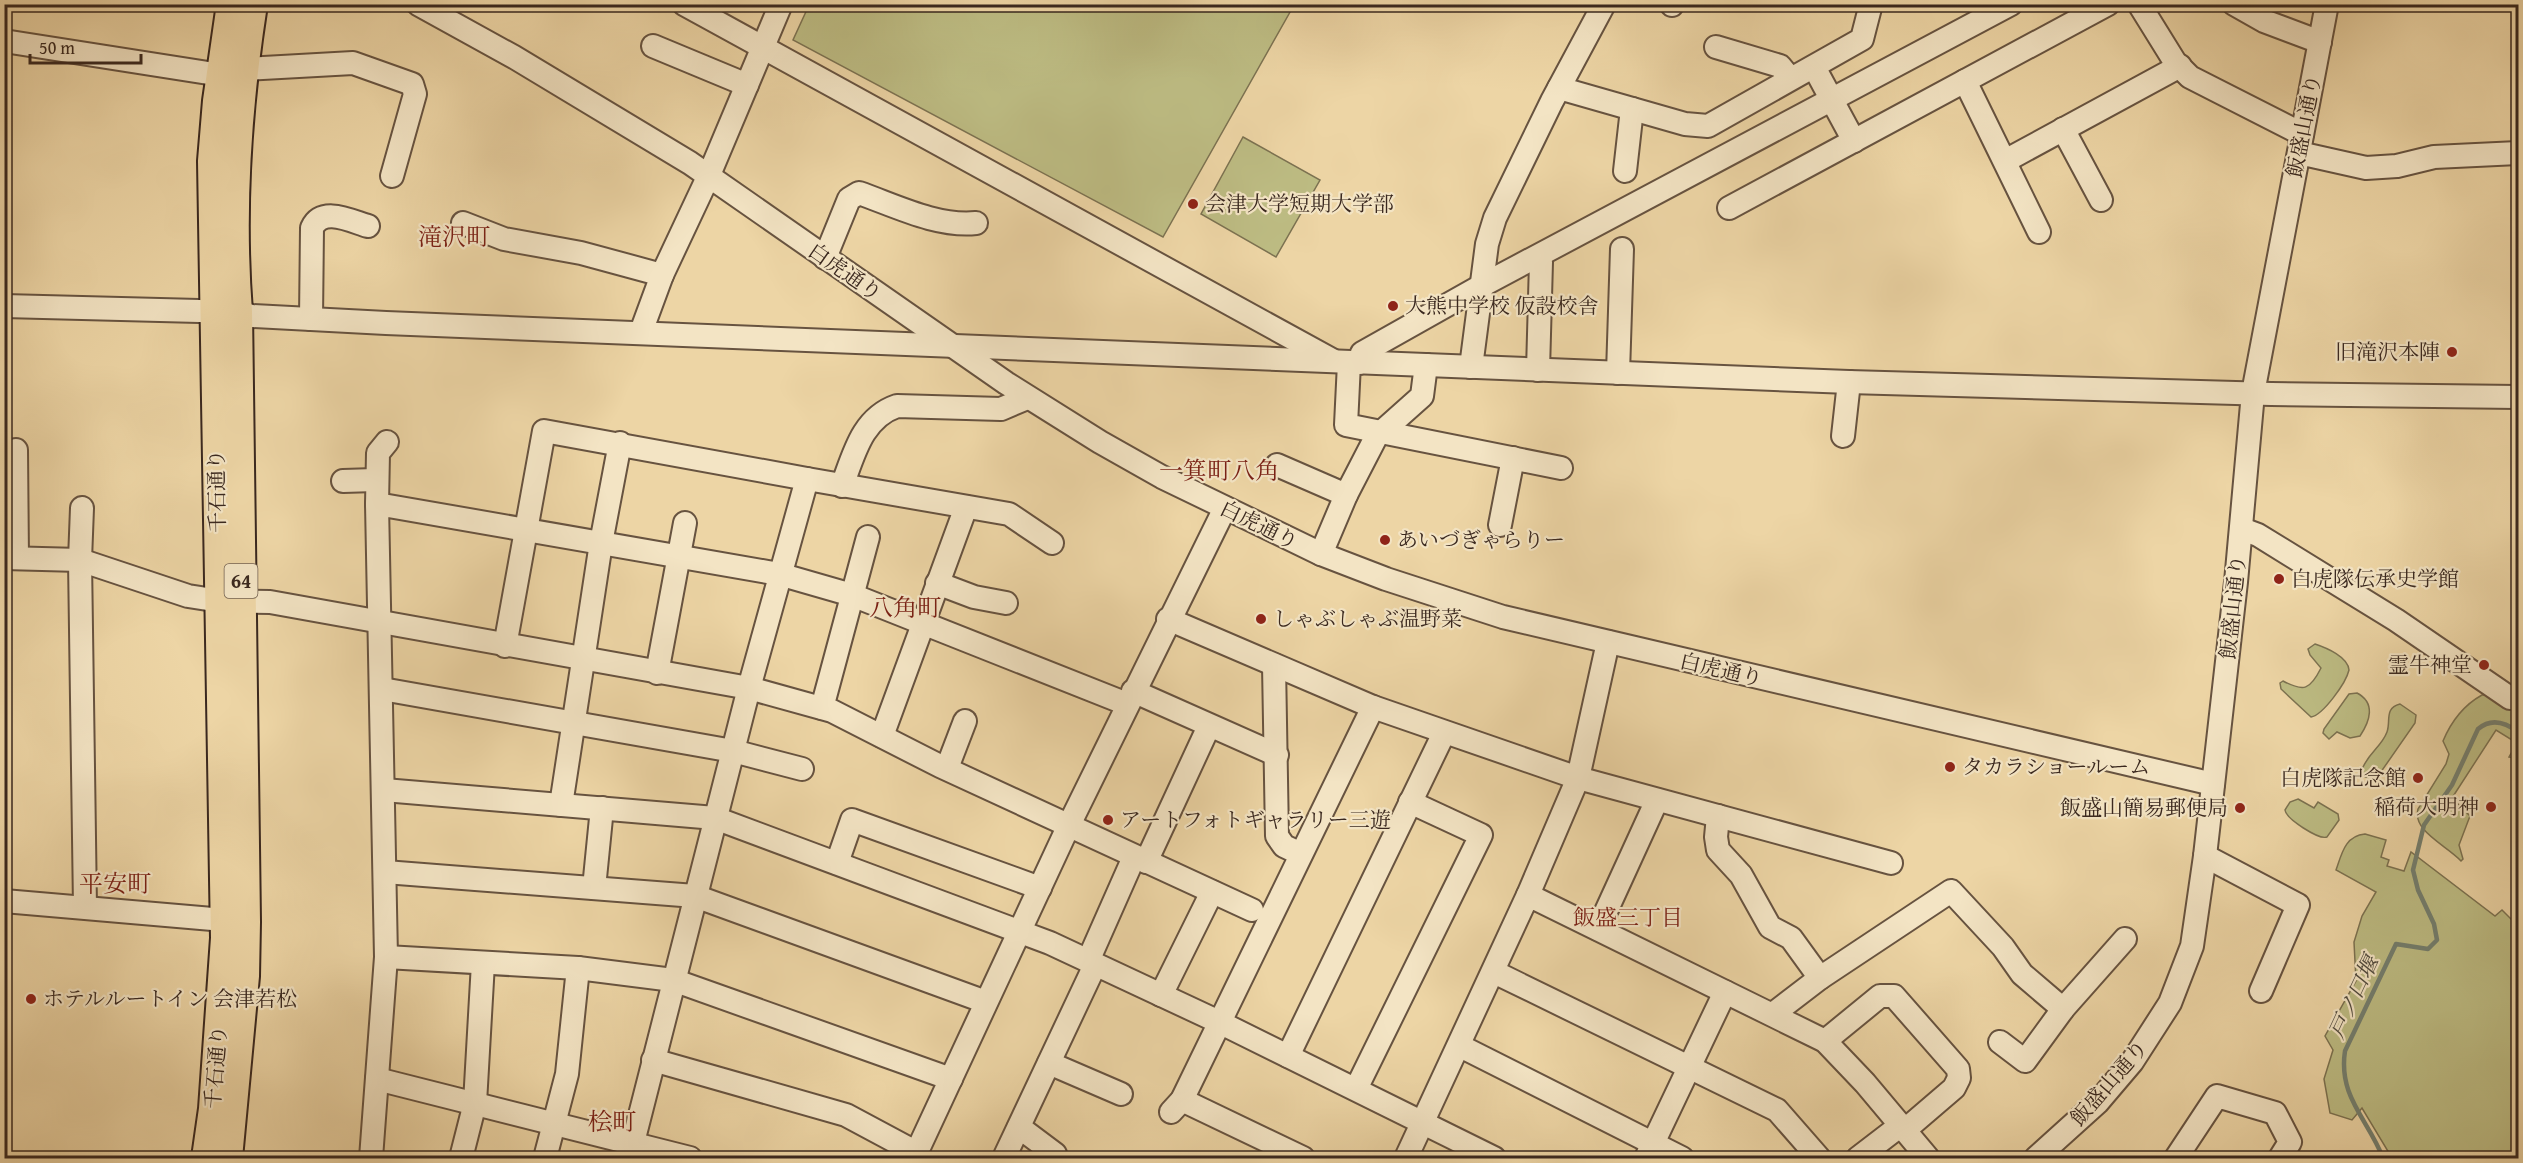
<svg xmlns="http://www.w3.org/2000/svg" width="2523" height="1163" viewBox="0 0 2523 1163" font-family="'Gentium Book Plus','Noto Serif JP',serif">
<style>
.green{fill:#bdbc83;stroke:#7c7251;stroke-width:1.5}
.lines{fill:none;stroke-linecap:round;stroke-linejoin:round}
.stream{stroke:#747f6f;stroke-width:4.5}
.minor-casing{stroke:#675340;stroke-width:26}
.major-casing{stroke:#3a281f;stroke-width:32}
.minor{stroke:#f3e4c4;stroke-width:22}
.major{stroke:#edd5a5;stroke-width:28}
.poi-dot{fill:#8f2418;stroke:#f3e4c4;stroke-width:2}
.labels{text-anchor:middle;stroke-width:4.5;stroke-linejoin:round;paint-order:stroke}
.shield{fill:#f3e4c4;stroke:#726050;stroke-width:1.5}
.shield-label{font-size:20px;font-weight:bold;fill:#3a281f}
.street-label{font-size:21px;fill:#3a281f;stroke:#f3e4c4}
.poi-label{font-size:21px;fill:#3a281f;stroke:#f3e4c4;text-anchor:start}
.neighbourhood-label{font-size:22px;fill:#7a1f14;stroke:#f3e4c4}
.water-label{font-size:22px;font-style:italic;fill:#524c40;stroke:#f3e4c4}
.quarter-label{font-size:24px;fill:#7a1f14;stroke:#f3e4c4}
</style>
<rect width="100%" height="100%" fill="#edd5a5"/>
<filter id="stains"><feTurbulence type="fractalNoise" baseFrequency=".00333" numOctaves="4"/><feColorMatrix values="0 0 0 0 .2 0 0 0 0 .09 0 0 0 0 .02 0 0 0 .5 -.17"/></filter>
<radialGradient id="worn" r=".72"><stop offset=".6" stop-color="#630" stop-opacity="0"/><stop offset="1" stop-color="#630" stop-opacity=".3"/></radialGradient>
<g class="green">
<path d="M809,5V4L1294,5L1163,237L793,40Z"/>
<path d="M1243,137L1320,180L1276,257L1201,214Z"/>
<path d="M2315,644C2327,648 2348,657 2349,670C2346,683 2323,715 2311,717L2281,689L2280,683L2283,681C2304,692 2310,690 2321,668L2310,655L2308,649Z"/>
<path d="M2357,693C2376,703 2370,721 2360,736L2350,738L2337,732L2329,739L2323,733L2324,729L2349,694Z"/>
<path d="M2482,695H2490L2518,712V759L2509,757L2517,743L2496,730L2452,798L2470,816L2459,845L2463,859L2461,861C2446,845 2412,831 2418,809L2446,764L2449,754L2443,741C2451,722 2464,705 2482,695Z"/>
<path d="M2400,704L2416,715L2415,723L2376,779L2365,777L2361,772C2367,753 2381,748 2387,732C2391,721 2384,708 2400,704Z"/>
<path d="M2298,799L2314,808L2318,802L2338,814L2339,820L2327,837C2319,840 2286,819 2285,810L2290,802Z"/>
<path d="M2365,834L2386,840L2381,857L2389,860L2387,866L2404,871L2411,852L2495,916L2502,910L2518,926V1158H2392L2362,1108L2352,1120L2330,1113L2324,1079L2333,1050L2325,1036L2356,981L2354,942L2362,916L2376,892L2336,870C2342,853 2345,836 2365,834Z"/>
</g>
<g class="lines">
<path class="stream" d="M2383,1158C2368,1119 2338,1097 2345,1051L2396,944L2428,949L2437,940L2434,924L2418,890L2413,870L2424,825L2452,785L2478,729C2491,718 2505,722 2518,732"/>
<defs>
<g id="minor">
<path d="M418,4L514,57L690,163L1006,383L1100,442L1162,477L1321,554L1386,579L1503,617L2213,784"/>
<path d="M684,4L1332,360"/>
<path d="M1671,4L1672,5"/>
<path d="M2139,4L2175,62L2190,77L2302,134"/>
<path d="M2234,4L2264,21L2320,42"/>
<path d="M4,41L221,75"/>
<path d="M653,46L747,85"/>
<path d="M1716,47L1780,66L1790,78"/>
<path d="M1814,67L1854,141"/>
<path d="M243,69L353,63L412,84L415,94L392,176"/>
<path d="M1965,81L2039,232"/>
<path d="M1559,88L1685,124L1708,126L1862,39L1871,4"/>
<path d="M2063,129L2101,200"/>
<path d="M2299,153L2366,168L2397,166L2434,157L2518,153"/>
<path d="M2005,161L2180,66"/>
<path d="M1625,171L1632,109"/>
<path d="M1729,208L2108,4"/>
<path d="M463,223L504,239L581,253L662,275"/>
<path d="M825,258L849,199L859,193C896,206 937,227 976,223"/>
<path d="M4,306L238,312L252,316L386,323L1849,382L2271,394L2518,397"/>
<path d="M311,319L312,228C322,206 351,221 368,226"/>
<path d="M641,332L662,275L709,175L781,4"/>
<path d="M1349,363L1346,425L1561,468"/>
<path d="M1359,363L1362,353L1481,286L2011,4"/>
<path d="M1471,367L1487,244L1495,218L1552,101L1604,4"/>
<path d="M1538,370L1541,262"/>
<path d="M1618,373L1622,249"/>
<path d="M1843,436L1849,382"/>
<path d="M16,450L17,558"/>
<path d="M1277,465L1346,495"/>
<path d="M807,479L1009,514L1052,543"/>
<path d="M343,481L375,480"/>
<path d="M842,486C854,454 862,418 897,406L1001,409L1027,398"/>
<path d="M377,504L378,453L387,442"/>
<path d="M82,508L80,560L85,907"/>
<path d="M1500,525L1513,458"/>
<path d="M2242,529L2258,535L2396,620L2510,698"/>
<path d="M1321,554L1346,495L1376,437L1422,396L1426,365"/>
<path d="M4,558L80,560L188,596L220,601L270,602L749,688L832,711L940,766L1252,910"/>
<path d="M937,583L974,597L1006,603"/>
<path d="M1168,619L1373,707L1578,778L1891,863"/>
<path d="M505,646L544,431L807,479L749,688L629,1158"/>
<path d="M1274,665L1277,836L1284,846L1301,854"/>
<path d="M657,673L685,523"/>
<path d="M382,689L733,751L802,769"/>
<path d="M1133,691L1277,755"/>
<path d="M822,708L868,537"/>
<path d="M882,736L966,507"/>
<path d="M947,768L965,721"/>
<path d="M384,790L715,818L1050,943L1219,1022L1494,1158"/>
<path d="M561,805L601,543L620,443"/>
<path d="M1718,816L1716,837L1718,850L1741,875L1770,927L1791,938L1820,978"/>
<path d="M2205,856L2298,905L2261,991"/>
<path d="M1146,862L1209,726"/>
<path d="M837,863L852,820L1040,888"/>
<path d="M385,872L695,896L986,1002"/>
<path d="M594,888L602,808"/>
<path d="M1528,895L1578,778L1608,642"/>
<path d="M4,901L224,920"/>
<path d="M1598,929L1657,800"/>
<path d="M386,957L578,968L673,980L951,1079"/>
<path d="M1088,961L1134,857"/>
<path d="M1494,972L1777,1110L1819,1158"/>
<path d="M1161,995L1212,892"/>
<path d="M1773,1014L1820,978L1951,891L2003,947L2022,974L2063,1009"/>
<path d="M1825,1041L1880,996H1894L1958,1069L1959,1078L1954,1088L1905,1130"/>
<path d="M2000,1042L2025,1061L2063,1009L2125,939"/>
<path d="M1460,1046L1682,1158"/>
<path d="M1288,1056L1444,733"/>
<path d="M653,1060L846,1115L917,1153"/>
<path d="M1049,1063L1121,1094"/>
<path d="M377,1079L690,1158"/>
<path d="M1356,1089L1481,835L1410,802"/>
<path d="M1182,1100L1303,1158"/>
<path d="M1171,1112L1182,1100L1373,707"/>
<path d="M1019,1127L1055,1154"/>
<path d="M371,1158L386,957L377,504L779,574L852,595L1127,704"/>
<path d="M461,1158L475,1103L483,963"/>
<path d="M545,1158L567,1074L578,968"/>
<path d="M914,1158L1069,825L1225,508"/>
<path d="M1004,1158L1095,965"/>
<path d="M1406,1158L1528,895L1825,1041L1865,1083L1928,1158"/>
<path d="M1646,1158L1725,992"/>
<path d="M1858,1158L1901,1125"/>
<path d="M2036,1158L2098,1102L2132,1062L2170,1003L2192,946L2205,856L2236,582L2253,393L2327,4"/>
<path d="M2176,1158L2217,1096L2275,1113L2290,1142L2280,1158"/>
</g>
<g id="major">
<path d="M206,1158L213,1109L225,938L212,161L217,101L231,4"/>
<path d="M228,1158L245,976L246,922L238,312C230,209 237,107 253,4"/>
</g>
</defs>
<use href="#minor" class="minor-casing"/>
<use href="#major" class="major-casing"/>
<use href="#minor" class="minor"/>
<use href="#major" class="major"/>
</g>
<g class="poi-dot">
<circle cx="1193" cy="204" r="6"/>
<circle cx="1393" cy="306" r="6"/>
<circle cx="2452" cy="352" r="6"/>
<circle cx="1385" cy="540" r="6"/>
<circle cx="2279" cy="579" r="6"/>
<circle cx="1261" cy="619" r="6"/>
<circle cx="2484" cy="665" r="6"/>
<circle cx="1950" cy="767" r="6"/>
<circle cx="2418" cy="778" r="6"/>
<circle cx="2491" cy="807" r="6"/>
<circle cx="2240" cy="808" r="6"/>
<circle cx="1108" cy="820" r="6"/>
<circle cx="31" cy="999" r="6"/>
</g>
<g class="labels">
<rect class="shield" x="224.5" y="564" width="33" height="34" rx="4.5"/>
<g class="shield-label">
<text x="241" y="588">64</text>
</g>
<g class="street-label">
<text transform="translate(2304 126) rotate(-79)" y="7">飯盛山通り</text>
<text transform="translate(845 272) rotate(35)" y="7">白虎通り</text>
<text transform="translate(217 491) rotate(-91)" y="7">千石通り</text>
<text transform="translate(1259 525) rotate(26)" y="7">白虎通り</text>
<text transform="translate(2233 607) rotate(-84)" y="7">飯盛山通り</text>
<text transform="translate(1721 670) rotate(13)" y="7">白虎通り</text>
<text transform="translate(216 1067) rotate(-85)" y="7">千石通り</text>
<text transform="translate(2109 1083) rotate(-49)" y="7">飯盛山通り</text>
</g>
<g class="poi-label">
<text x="1205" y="211">会津大学短期大学部</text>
<text x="1405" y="313">大熊中学校 仮設校舎</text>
<text x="2440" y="359" text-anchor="end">旧滝沢本陣</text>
<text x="1397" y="547">あいづぎゃらりー</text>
<text x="2291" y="586">白虎隊伝承史学館</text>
<text x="1273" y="626">しゃぶしゃぶ温野菜</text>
<text x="2472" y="672" text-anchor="end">霊牛神堂</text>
<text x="1962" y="774">タカラショールーム</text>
<text x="2406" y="785" text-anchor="end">白虎隊記念館</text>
<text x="2479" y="814" text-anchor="end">稲荷大明神</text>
<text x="2228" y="815" text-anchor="end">飯盛山簡易郵便局</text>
<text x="1120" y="827">アートフォトギャラリー三遊</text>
<text x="43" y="1006">ホテルルートイン 会津若松</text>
</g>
<g class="neighbourhood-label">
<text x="1628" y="925">飯盛三丁目</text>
</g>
<g class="water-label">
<text transform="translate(2353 997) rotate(-65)" y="8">戸ノ口堰</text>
</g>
<g class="quarter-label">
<text x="454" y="245">滝沢町</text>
<text x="1219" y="479">一箕町八角</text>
<text x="905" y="616">八角町</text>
<text x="115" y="892">平安町</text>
<text x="612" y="1130">桧町</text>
</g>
</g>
<rect width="2523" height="1163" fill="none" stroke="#edd5a5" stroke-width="24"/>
<rect x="6" y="6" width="2511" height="1151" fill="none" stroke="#3a281f" stroke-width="3"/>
<rect x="12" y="12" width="2499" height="1139" fill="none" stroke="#3a281f" stroke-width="1.5"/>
<path d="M30 54v9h111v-9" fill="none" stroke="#3a281f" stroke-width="3"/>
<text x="39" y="54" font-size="18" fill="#3a281f" stroke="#f3e4c4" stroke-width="4.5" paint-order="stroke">50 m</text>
<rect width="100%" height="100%" filter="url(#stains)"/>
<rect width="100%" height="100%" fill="url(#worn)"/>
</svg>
